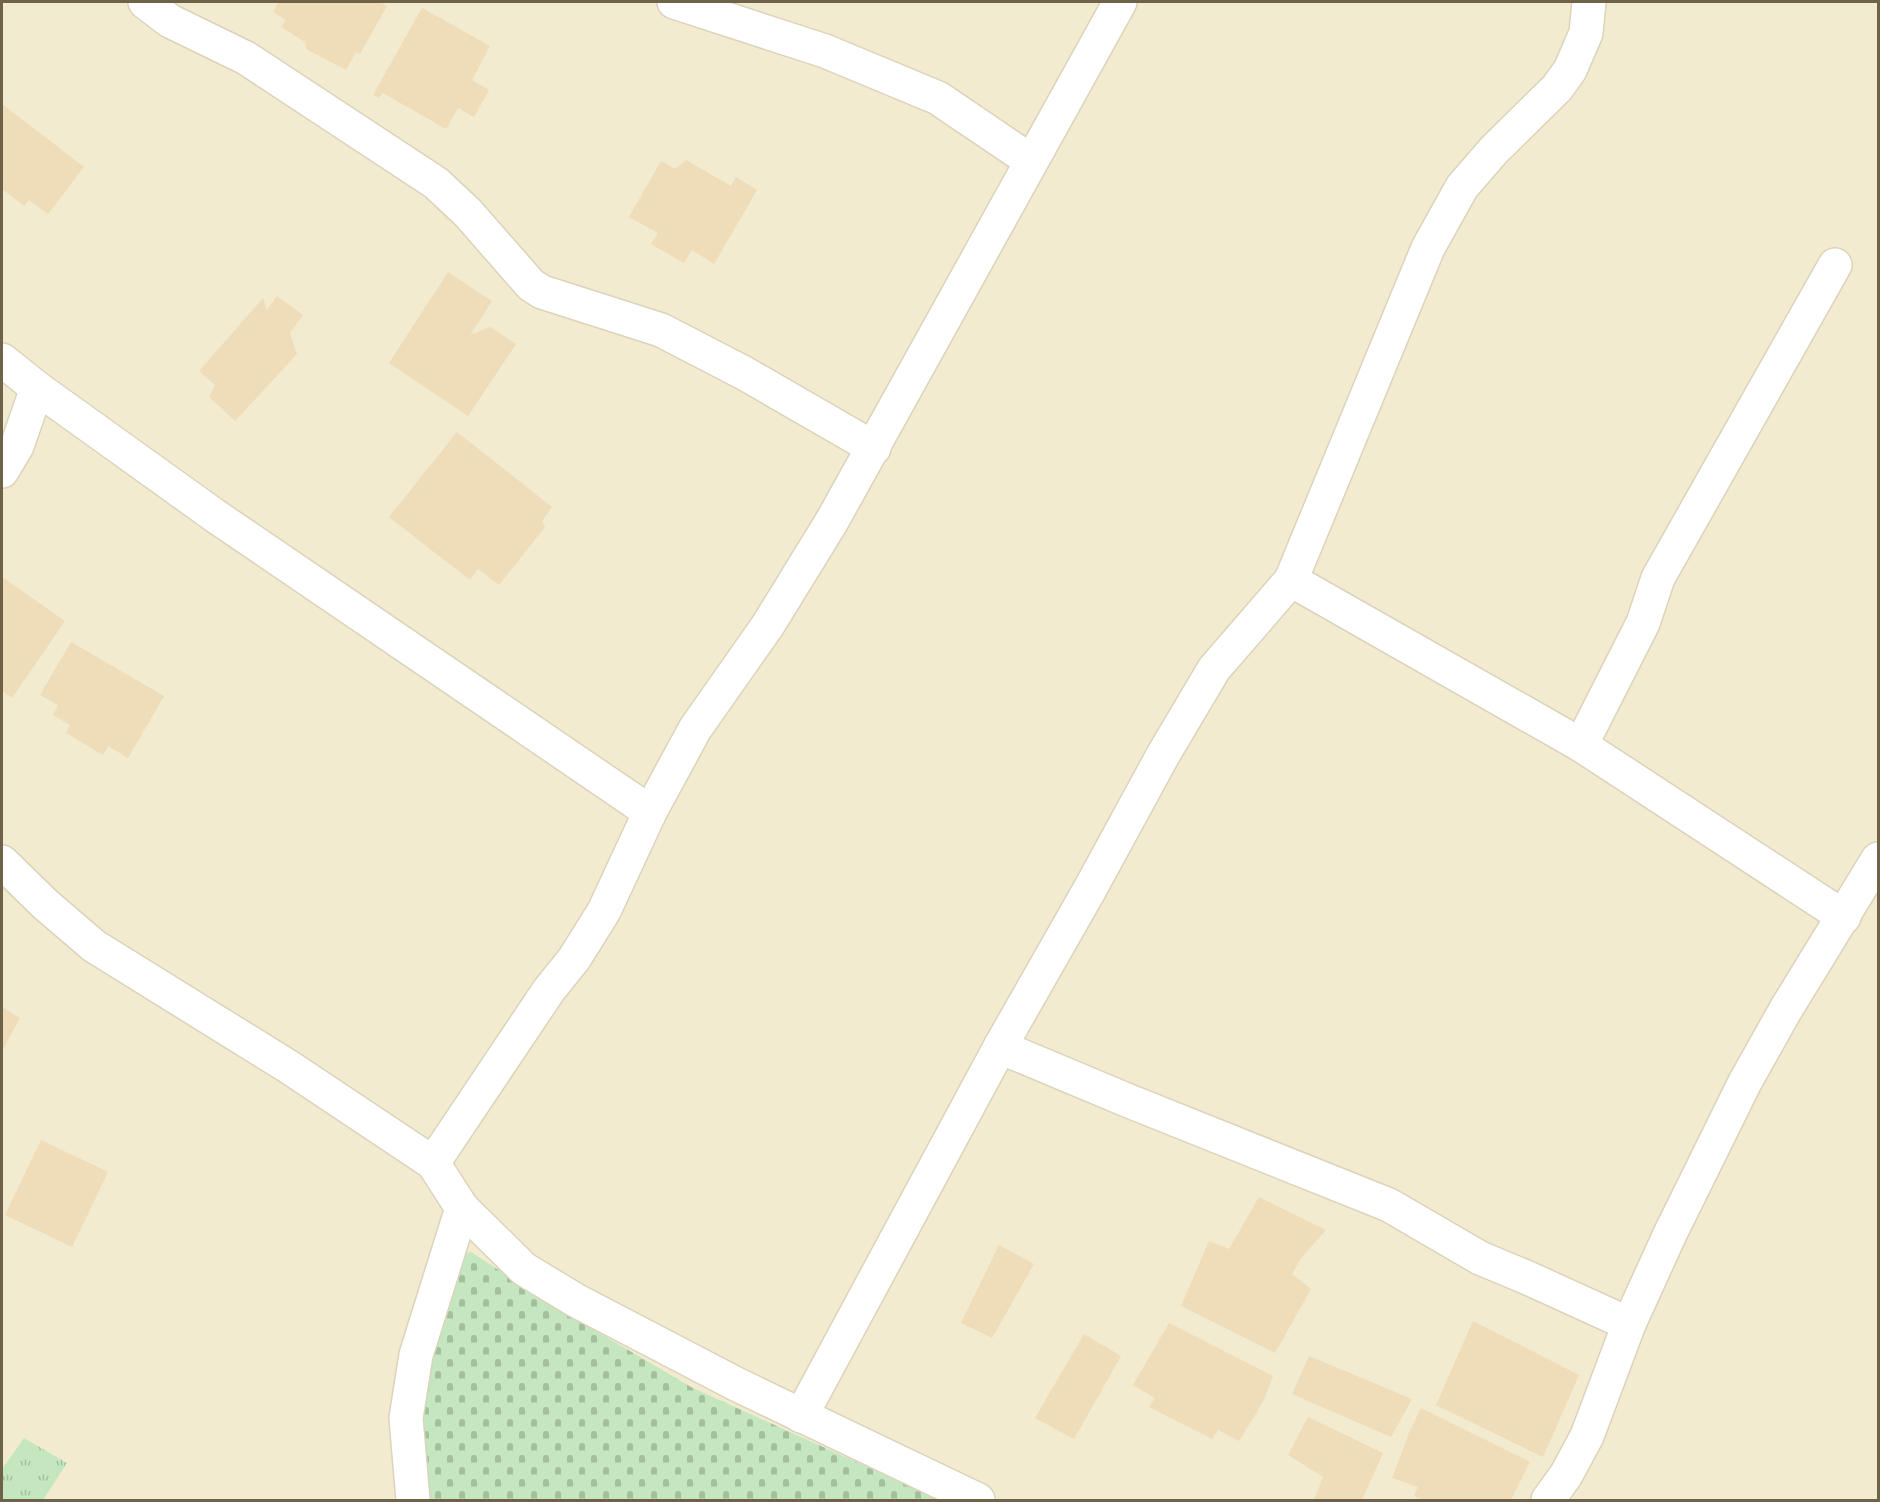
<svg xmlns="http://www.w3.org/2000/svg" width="1880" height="1502" viewBox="0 0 1880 1502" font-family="'Public Sans',sans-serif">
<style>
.residential{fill:#f2ebcf}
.grass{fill:url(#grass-tufts)}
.cemetery{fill:url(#cemetery-stones)}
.building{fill:#efdcb9}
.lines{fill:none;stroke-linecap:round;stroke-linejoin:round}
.minor-casing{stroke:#dbd3bb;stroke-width:36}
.minor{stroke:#fff;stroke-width:33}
</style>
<defs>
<pattern id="grass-tufts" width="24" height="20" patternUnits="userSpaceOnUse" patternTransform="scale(1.5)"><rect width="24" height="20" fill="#c5e7c0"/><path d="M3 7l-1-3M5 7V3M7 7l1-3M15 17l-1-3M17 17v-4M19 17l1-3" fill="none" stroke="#a4bf9e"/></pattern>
<pattern id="cemetery-stones" width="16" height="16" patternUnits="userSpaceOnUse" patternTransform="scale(1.5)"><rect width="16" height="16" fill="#c5e7c0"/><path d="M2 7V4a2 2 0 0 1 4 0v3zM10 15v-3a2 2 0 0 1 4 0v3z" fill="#a4bf9e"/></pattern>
</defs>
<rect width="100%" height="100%" fill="#fbf7e0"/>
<rect class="residential" x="2" y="2" width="1876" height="1498"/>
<path class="grass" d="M24,1438L67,1463L43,1500H2V1469Z"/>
<path class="cemetery" d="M471,1252L562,1311L691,1387L940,1500H406L432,1282L459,1254Z"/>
<g class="building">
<path d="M279,2H380L387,6L360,54L356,52L346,70L306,49L305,42L281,27L286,20L273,12Z"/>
<path d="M422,8L490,46L472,80L489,90L474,117L458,108L446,129L383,93L379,98L373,95Z"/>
<path d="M2,104L84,167L48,214L29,200L24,206L2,189Z"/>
<path d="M686,160L731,186L736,177L757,190L714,264L692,250L684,263L651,244L658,233L629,217L661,161L675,169Z"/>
<path d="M448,272L492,301L470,335L490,327L516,344L468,416L389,363Z"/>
<path d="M277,296L303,315L290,333L297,354L235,421L209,397L215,385L199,371L263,298L267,310Z"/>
<path d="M457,432L552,507L542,521L545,527L499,585L478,569L470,580L389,517Z"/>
<path d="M2,577L65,621L12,698L2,691Z"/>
<path d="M71,642L164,696L128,758L108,746L103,755L66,733L70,725L53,715L58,705L40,695Z"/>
<path d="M2,1007L20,1018L2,1051Z"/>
<path d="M41,1140L108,1172L72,1247L5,1215Z"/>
<path d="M1259,1197L1326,1230L1302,1257L1292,1274L1311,1289L1275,1353L1181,1306L1209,1241L1229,1249Z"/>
<path d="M999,1245L1034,1264L992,1338L961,1323Z"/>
<path d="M1473,1321L1579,1375L1543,1457L1436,1405Z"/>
<path d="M1169,1323L1273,1376L1264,1400L1239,1441L1218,1430L1212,1439L1149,1407L1155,1398L1133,1385Z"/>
<path d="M1084,1334L1121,1356L1074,1439L1035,1418Z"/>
<path d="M1309,1356L1412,1399L1391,1437L1292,1394Z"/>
<path d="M1421,1408L1530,1462L1511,1500H1425L1414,1496L1418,1487L1392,1478L1409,1433Z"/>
<path d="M1308,1417L1383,1453L1362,1500H1314L1323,1477L1288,1455Z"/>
</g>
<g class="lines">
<defs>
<g id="minor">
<path d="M145,2L170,21L246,58L436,183L468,213L531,285L542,292L661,330L744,373L874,448"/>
<path d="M674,2L825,51L938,98L1031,161"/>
<path d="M1589,2L1586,33L1570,70L1557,88L1494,150L1462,187L1428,248L1291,580L1581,745L1844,917"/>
<path d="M2,360L37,388L214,515L650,812"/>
<path d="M2,471L17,446L37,388"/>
<path d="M1581,745L1643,623L1658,578L1835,265"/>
<path d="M2,862L45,904L94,946L289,1067L433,1163L462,1208L524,1269L577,1301L736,1384L978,1500"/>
<path d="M1000,1047L1129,1101L1389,1205L1480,1258L1528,1278L1629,1324"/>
<path d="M433,1163L549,990L574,959L604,911L650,812L695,729L768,625L832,521L1120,2"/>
<path d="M801,1416L1000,1047L1090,889L1163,755L1214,669L1291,580"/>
<path d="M413,1500L406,1418L416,1355L462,1208"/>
<path d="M1548,1500L1566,1475L1587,1436L1629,1324L1670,1234L1745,1082L1786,1009L1878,859"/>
</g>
</defs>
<use href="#minor" class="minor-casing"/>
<use href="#minor" class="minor"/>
</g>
<rect width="1880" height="1502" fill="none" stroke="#706149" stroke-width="6"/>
</svg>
